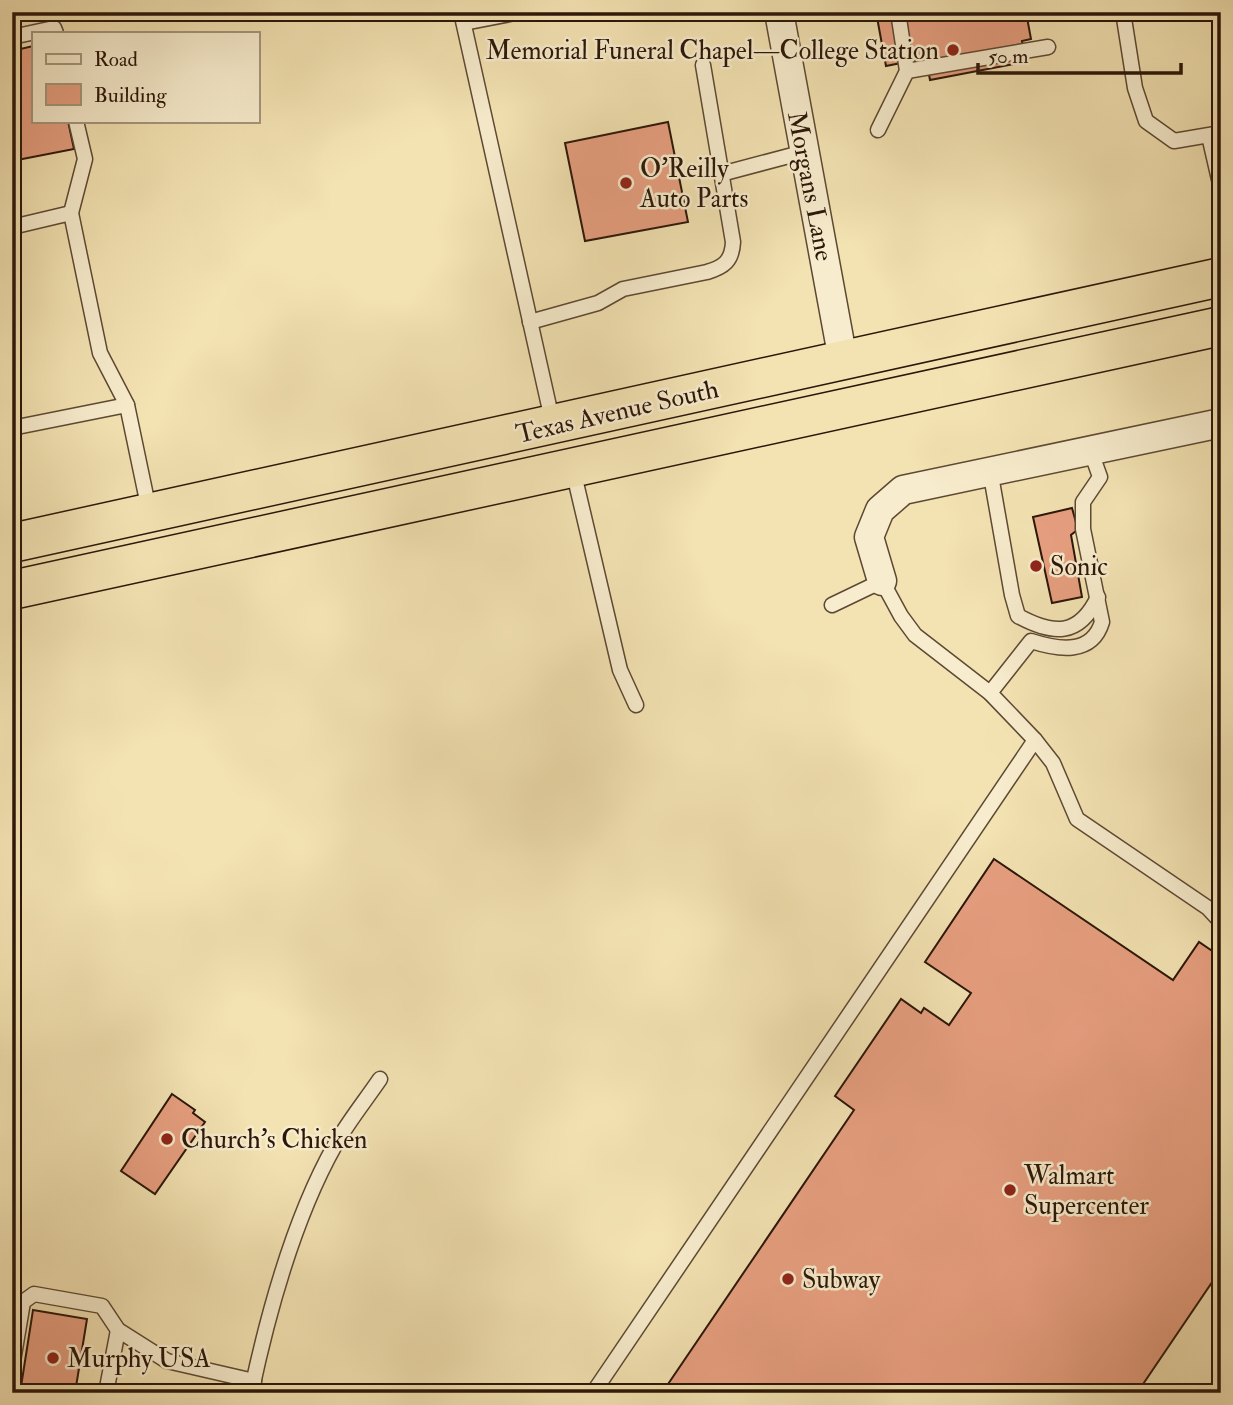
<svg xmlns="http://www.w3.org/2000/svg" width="1233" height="1405" viewBox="0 0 1233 1405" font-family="'IM FELL Double Pica',serif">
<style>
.building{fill:#e79f80;stroke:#2b1609;stroke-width:2}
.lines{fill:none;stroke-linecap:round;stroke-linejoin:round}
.service-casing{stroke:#5d4933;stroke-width:17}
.minor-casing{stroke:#5d4933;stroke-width:31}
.trunk-casing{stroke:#2b1609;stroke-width:41}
.service{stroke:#f7eccd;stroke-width:14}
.minor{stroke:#f7eccd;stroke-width:28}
.trunk{stroke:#f3e2b2;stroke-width:38}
.poi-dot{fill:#8f2418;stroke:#f7eccd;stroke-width:2.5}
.labels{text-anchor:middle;stroke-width:5;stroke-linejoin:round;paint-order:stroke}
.poi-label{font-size:26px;fill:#2b1609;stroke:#f7eccd;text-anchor:start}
.street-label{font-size:26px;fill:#2b1609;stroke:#f7eccd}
</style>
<rect width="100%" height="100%" fill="#f3e2b2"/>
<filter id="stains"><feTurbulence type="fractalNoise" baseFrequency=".00286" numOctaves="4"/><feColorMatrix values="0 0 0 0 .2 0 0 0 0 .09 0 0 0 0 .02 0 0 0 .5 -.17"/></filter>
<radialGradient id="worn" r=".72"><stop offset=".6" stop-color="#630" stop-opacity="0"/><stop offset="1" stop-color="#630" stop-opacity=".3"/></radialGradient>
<g class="building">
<path d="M876,12H1026L1031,39L1022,41L1025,62L930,80L926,58L886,66Z"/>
<path d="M33,46V121H68L74,149L12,161V51Z"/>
<path d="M668,122L688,222L585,241L565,143Z"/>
<path d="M1072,508L1077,526L1076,531L1071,535L1082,597L1052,603L1033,517Z"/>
<path d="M994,859L1173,980L1199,942L1221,957V1269L1137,1393H662L854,1110L835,1096L901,999L921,1013L924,1008L949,1025L971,993L925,962Z"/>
<path d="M172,1094L195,1110L193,1113L205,1122L155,1194L121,1171Z"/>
<path d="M33,1310L87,1319L75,1393H20Z"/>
</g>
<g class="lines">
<defs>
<g id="service">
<path d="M461,12L553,424"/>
<path d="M1123,12L1135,88L1146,121L1174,141L1221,133"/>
<path d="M464,23L520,12"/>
<path d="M12,37L54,28L56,33"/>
<path d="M907,71L1048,47"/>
<path d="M878,130L907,71L898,12"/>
<path d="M1209,136L1221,188"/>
<path d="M721,174L804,152"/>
<path d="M71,213L85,159L76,121"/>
<path d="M12,227L71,213L100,353L127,405L149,510"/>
<path d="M530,322L598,303L623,289L707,272C724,267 732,261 733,242L703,65"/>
<path d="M12,428L127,405"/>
<path d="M573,470L620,670L636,705"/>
<path d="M990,470L1012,595L1018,616C1053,635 1079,637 1098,597"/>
<path d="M832,605L882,581L901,616L915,635L990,693L1035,740L1053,763L1077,819L1208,908L1221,922"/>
<path d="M990,693L1031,641C1059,650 1092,655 1102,622L1083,529V502L1100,477L1090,449"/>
<path d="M12,1367L23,1302L34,1294L102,1306L118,1330L167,1361L254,1381"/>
<path d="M106,1393L118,1330"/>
<path d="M251,1393C268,1313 295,1216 335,1145C348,1122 365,1101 380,1079"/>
<path d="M593,1393L1035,740"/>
</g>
<g id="minor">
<path d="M779,12L843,360"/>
<path d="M882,581L869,537L880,510L903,490L1221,423"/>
</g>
<g id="trunk">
<path d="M12,543L1221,277"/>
<path d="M12,590L1221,326"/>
</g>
</defs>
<use href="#service" class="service-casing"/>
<use href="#minor" class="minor-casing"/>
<use href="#trunk" class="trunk-casing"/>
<use href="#service" class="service"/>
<use href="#minor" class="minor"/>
<use href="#trunk" class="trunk"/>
</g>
<g class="poi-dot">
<circle cx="953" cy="50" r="7"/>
<circle cx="626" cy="183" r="7"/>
<circle cx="1036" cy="566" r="7"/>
<circle cx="167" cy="1139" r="7"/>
<circle cx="1010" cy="1190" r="7"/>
<circle cx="788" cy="1279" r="7"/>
<circle cx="53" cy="1358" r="7"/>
</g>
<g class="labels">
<g class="poi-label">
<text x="939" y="59" text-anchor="end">Memorial Funeral Chapel—College Station</text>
<text x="640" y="177">O'Reilly<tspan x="640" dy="30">Auto Parts</tspan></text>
<text x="1050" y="575">Sonic</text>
<text x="181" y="1148">Church's Chicken</text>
<text x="1024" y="1184">Walmart<tspan x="1024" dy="30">Supercenter</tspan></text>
<text x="802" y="1288">Subway</text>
<text x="67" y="1367">Murphy USA</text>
</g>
<g class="street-label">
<text transform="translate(811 186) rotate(79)" y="9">Morgans Lane</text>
<text transform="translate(617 411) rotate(-13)" y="9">Texas Avenue South</text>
</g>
</g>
<rect width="1233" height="1405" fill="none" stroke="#f3e2b2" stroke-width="42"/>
<rect x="14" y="14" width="1205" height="1377" fill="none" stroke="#2b1609" stroke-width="3.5"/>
<rect x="21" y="21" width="1191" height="1363" fill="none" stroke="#2b1609" stroke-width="2"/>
<rect x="32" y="32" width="228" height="91" fill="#f7eccd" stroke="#a5967f" stroke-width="2"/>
<rect x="46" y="54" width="35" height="10" fill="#f7eccd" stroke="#a5967f" stroke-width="2"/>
<text x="94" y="66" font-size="21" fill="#2b1609">Road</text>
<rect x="46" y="84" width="35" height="21" fill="#e79f80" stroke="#a5967f" stroke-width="2"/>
<text x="94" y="102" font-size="21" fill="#2b1609">Building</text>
<path d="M978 63v10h203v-10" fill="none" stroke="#2b1609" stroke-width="3.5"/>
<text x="988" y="63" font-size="21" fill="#2b1609" stroke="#f7eccd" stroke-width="5" paint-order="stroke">50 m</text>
<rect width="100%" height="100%" filter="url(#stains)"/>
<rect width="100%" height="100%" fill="url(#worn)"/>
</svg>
